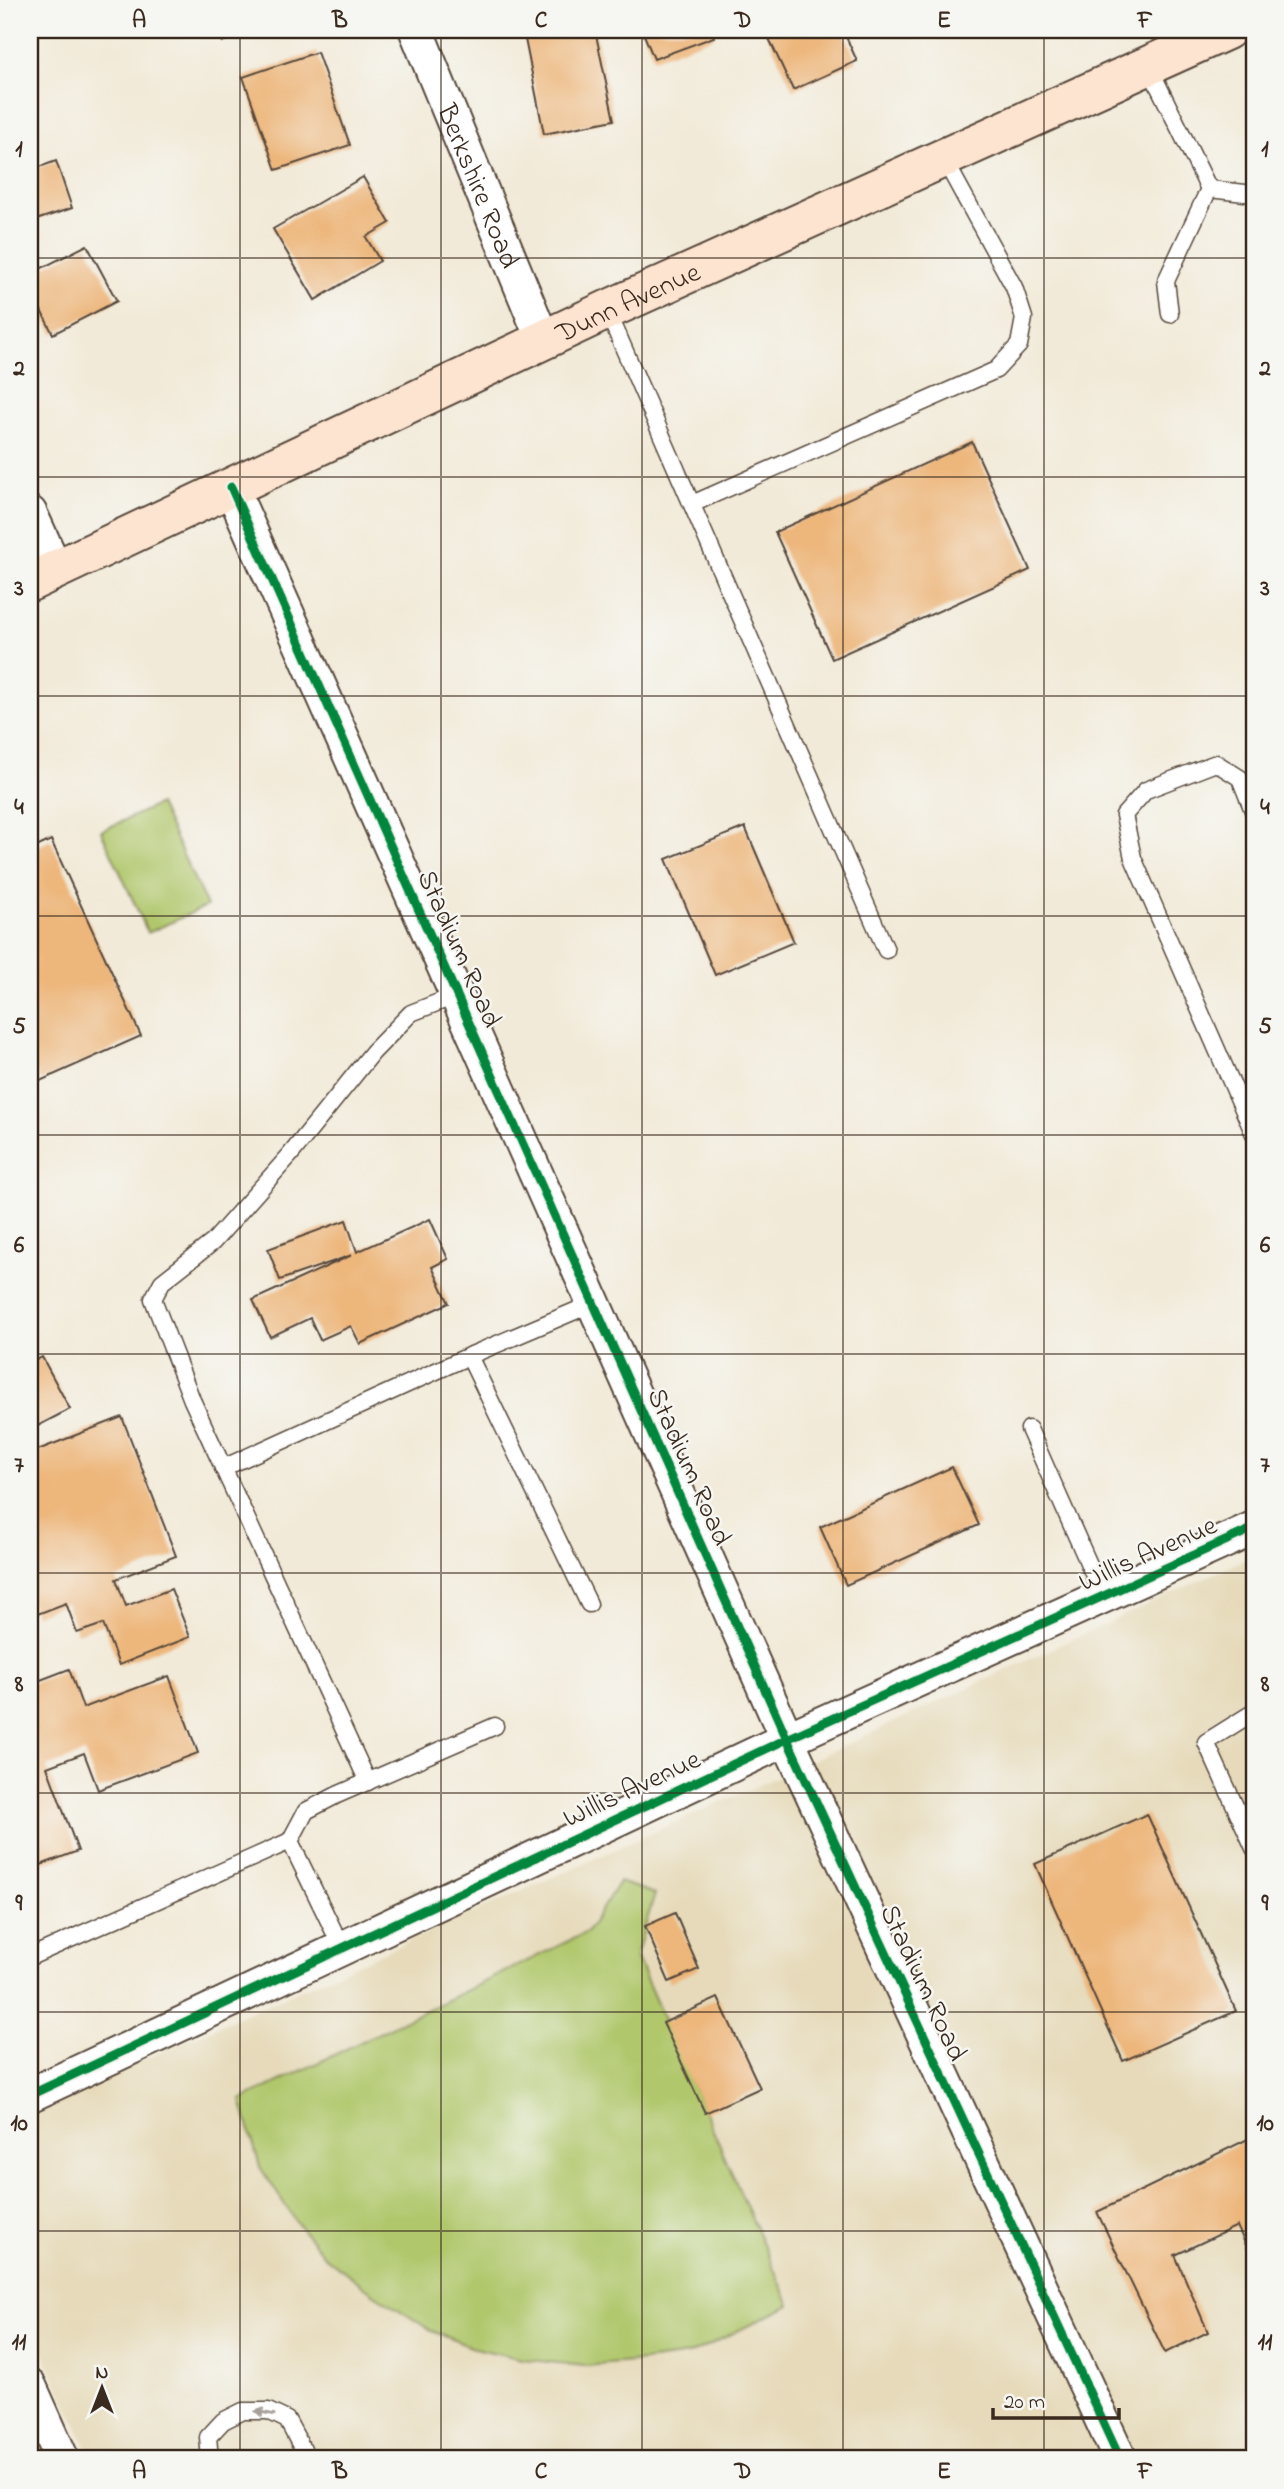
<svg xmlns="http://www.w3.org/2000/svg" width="1284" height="2489" viewBox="0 0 1284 2489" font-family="'Indie Flower',sans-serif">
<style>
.built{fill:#e6daba}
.green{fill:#b0c76c;stroke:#767845;stroke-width:2}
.building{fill:#edb67a}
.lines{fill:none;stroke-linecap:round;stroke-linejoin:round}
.lane-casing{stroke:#56473a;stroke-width:19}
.street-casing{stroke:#56473a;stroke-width:37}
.secondary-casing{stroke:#56473a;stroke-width:42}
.lane{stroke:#fff;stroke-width:16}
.street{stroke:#fff;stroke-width:33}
.secondary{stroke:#fde4d0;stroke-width:38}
.cycleway-casing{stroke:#f6f6f2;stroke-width:13}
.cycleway{stroke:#00873e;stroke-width:9}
.oneway{fill:#a79f9a}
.grid{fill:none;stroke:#3b2a1e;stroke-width:2;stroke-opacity:0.55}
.labels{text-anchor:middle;stroke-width:5;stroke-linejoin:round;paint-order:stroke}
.street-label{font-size:28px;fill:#3b2a1e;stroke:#f6f6f2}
.neatline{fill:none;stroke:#3b2a1e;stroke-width:2.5}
.grid-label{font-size:23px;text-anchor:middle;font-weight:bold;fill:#3b2a1e}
</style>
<rect width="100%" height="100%" fill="#f6f6f2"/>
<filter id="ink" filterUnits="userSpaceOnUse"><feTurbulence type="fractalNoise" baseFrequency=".0143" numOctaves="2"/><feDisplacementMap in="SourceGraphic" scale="14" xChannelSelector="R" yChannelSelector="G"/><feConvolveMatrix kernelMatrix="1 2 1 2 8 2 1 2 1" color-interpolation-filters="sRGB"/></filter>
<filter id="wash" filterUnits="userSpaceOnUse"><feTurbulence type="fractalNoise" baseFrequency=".00686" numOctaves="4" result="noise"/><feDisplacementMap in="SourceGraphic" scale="28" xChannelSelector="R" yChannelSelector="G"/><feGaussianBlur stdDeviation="1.57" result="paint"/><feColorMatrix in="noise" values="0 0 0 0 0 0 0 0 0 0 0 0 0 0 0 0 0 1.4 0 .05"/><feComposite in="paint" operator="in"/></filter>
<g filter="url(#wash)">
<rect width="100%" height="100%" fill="#f2ead8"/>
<path class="built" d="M1254,1555V2459H92L30,2324V2110L744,1792Z"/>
<g class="green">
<path d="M159,804L207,906L148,933L101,831Z"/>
<path d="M619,1882L655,1894L636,1956L790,2305L689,2355L644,2361L584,2366L522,2359L471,2347L432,2331L373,2293L323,2255L295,2220L260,2167L241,2100L587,1932Z"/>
</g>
<g id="blocks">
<g class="building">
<path d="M216,30H246L222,42Z"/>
<path d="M573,30H595L614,120L544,134L525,39Z"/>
<path d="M642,30H711L714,37L654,59Z"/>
<path d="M765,30H843L857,61L793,90Z"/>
<path d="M317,52L350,145L276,170L243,77Z"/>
<path d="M30,147L37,168L56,161L72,208L30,222Z"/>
<path d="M363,177L390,223L366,237L380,261L315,300L273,229Z"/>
<path d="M87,245L117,301L53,334L30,289V274Z"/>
<path d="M972,442L1030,570L832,659L775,532Z"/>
<path d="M745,827L794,942L715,975L666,859Z"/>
<path d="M51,840L141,1036L40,1081L30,1059V850Z"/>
<path d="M430,1219L448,1259L432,1267L449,1303L360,1344L351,1326L320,1340L310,1318L270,1337L253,1300L352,1255L280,1280L268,1249L346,1220L357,1252Z"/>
<path d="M42,1357L70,1409L30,1430V1363Z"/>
<path d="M122,1417L176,1556L116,1579L126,1606L171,1589L190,1637L119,1665L103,1624L77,1633L66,1603L35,1615L30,1601V1453Z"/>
<path d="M952,1467L979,1525L846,1585L820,1527Z"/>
<path d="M69,1669L83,1708L169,1676L198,1753L98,1790L84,1753L47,1767L78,1851L30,1869V1684Z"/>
<path d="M1147,1814L1236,2011L1123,2061L1035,1864Z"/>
<path d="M675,1913L699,1969L669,1982L645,1926Z"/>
<path d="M718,1998L760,2088L705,2113L663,2023Z"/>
<path d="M1254,2136V2262L1237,2226L1175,2255L1208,2332L1165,2353L1097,2212Z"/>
</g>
</g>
</g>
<g filter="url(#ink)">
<use href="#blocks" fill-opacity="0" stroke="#56473a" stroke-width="2"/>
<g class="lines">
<defs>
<g id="lane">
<path d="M1148,65L1209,189"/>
<path d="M1209,189L1254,194"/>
<path d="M607,310L886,950"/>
<path d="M1170,314L1166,281L1209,189"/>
<path d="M692,504L996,370L1019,345L1024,318L1014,287L943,157"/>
<path d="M1254,813L1240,778L1216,763L1146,790L1124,815L1133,858L1254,1134"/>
<path d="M469,1356L589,1604"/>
<path d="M1029,1429L1103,1596"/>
<path d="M223,1468L469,1356L594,1303"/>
<path d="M1254,1712L1206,1742L1254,1848"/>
<path d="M368,1782L192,1400L153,1299L162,1282L213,1242L290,1155L373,1052L411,1013L457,995"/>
<path d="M290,1841L306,1811L337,1795L495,1726"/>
<path d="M30,1957L290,1841L342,1948"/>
<path d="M210,2459L208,2437L223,2421L243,2411H268L287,2420L308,2459"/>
</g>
<g id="street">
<path id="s1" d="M416,30L543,340"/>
<path d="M231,487L787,1739L1120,2459"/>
<path d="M30,513L56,570"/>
<path d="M30,2095L787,1739L1254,1528"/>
<path d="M30,2387L62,2459"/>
</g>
<g id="secondary">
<path id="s2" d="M30,582L607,310L1227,30"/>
</g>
</defs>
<use href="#lane" class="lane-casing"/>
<use href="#street" class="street-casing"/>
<use href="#secondary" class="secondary-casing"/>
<use href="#lane" class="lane"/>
<use href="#street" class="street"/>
<use href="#secondary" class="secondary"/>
<defs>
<g id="cycleway">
<path d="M231,487L787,1739L1120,2459"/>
<path d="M30,2095L787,1739L1254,1528"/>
</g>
</defs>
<use href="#cycleway" class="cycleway-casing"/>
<use href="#cycleway" class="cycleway"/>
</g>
<defs><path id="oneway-solid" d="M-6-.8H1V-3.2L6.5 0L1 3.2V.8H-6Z" transform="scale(1.75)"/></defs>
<use class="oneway" href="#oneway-solid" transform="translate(265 2413) rotate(-170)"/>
</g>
<path class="grid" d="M240,30V2459M441,30V2459M642,30V2459M843,30V2459M1044,30V2459M30,258H1254M30,477H1254M30,696H1254M30,916H1254M30,1135H1254M30,1354H1254M30,1573H1254M30,1793H1254M30,2012H1254M30,2231H1254"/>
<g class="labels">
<g class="street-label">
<text dy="10" stroke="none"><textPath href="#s1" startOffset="168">Berkshire Road</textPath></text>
<text dy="10" stroke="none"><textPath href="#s2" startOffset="660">Dunn Avenue</textPath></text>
<text transform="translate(461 948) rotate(66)" y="10">Stadium Road</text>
<text transform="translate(691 1466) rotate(66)" y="10">Stadium Road</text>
<text transform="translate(1147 1552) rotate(-24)" y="10">Willis Avenue</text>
<text transform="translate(631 1787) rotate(-25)" y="10">Willis Avenue</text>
<text transform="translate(925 1982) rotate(65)" y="10">Stadium Road</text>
</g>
</g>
<rect width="1284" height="2489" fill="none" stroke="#f6f6f2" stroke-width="77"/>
<g transform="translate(102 2388)" stroke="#f6f6f2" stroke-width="5" paint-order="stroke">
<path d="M0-5L12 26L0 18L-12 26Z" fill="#3b2a1e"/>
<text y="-10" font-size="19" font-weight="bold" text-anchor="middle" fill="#3b2a1e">N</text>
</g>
<path d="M993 2408v10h126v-10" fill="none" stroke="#3b2a1e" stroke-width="3.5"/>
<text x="1004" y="2408" font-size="21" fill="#3b2a1e" stroke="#f6f6f2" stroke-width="5" paint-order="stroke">20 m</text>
<rect x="38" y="38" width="1208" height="2412" class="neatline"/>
<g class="grid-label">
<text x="139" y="27">A</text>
<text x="340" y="27">B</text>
<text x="541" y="27">C</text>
<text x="743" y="27">D</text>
<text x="944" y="27">E</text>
<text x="1145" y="27">F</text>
<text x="19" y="156">1</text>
<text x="1265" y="156">1</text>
<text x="19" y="375">2</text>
<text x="1265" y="375">2</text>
<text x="19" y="595">3</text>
<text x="1265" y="595">3</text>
<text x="19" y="814">4</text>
<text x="1265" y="814">4</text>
<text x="19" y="1033">5</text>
<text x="1265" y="1033">5</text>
<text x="19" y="1252">6</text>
<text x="1265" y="1252">6</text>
<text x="19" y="1472">7</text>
<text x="1265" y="1472">7</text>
<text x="19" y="1691">8</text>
<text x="1265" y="1691">8</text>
<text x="19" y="1910">9</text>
<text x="1265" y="1910">9</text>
<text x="19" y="2130">10</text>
<text x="1265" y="2130">10</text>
<text x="19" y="2349">11</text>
<text x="1265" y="2349">11</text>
<text x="139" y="2478">A</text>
<text x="340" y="2478">B</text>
<text x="541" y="2478">C</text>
<text x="743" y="2478">D</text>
<text x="944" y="2478">E</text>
<text x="1145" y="2478">F</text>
</g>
</svg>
